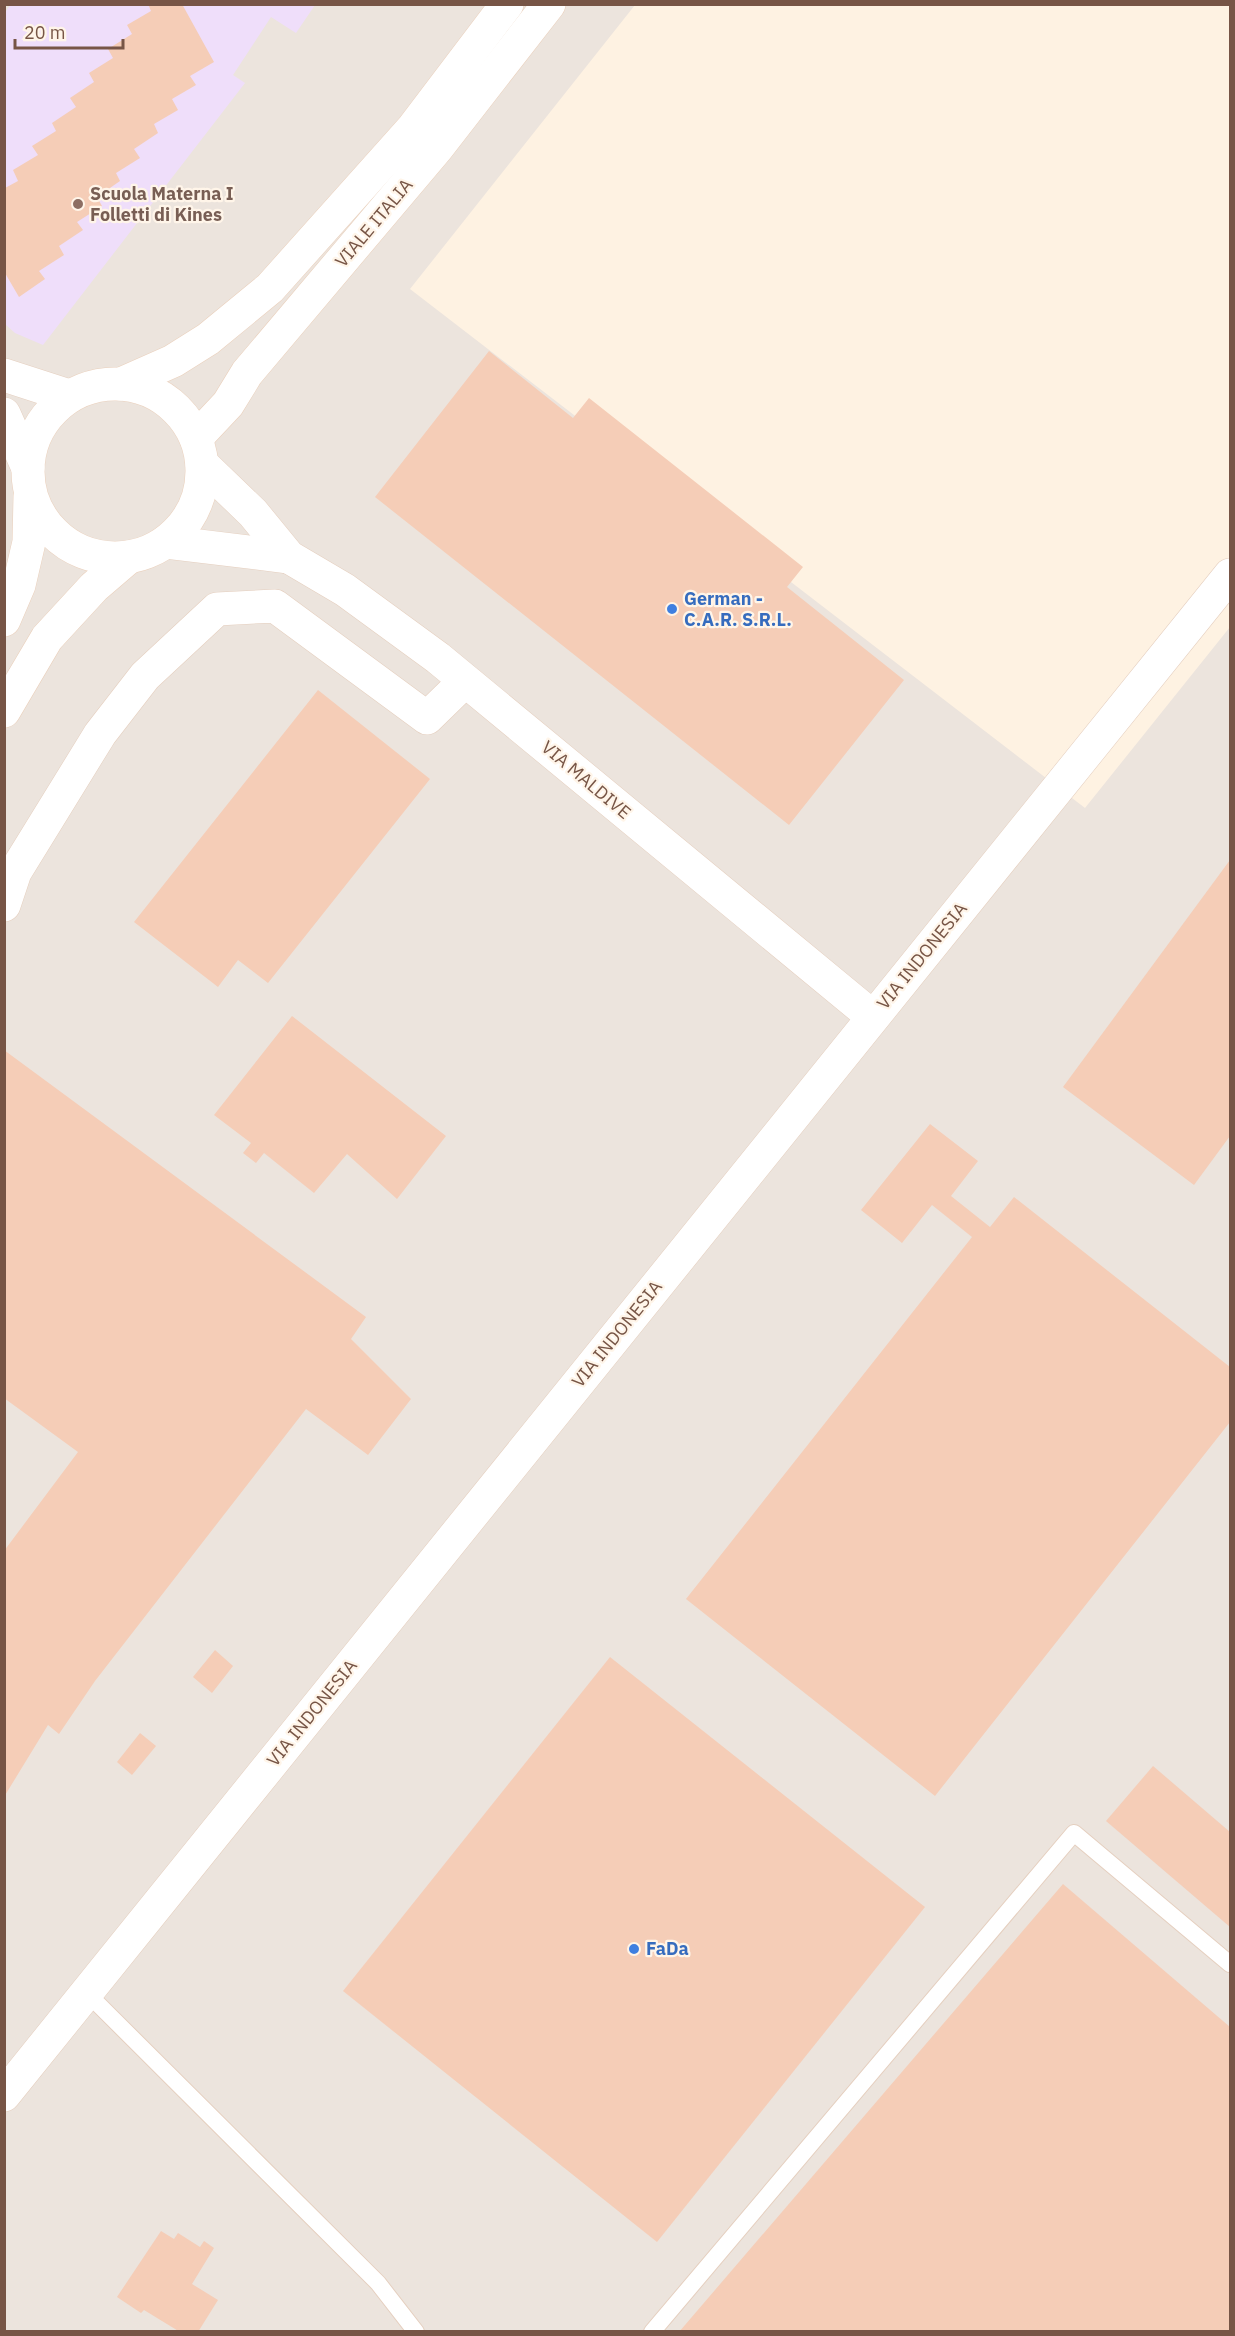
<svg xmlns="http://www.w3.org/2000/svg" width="1235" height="2336" viewBox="0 0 1235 2336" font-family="'IBM Plex Sans',sans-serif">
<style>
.industrial{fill:#ece4dd}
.education{fill:#efdefa}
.building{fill:#f5cdb7}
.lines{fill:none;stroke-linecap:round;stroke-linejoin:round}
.lane-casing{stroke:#e5cfbf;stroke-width:18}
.street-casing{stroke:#e5cfbf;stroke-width:34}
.secondary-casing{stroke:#ead0bc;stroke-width:34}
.lane{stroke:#fff;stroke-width:16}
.street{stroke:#fff;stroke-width:33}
.secondary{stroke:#fff;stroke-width:33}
.education-dot{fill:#8d6e63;stroke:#fff5e9;stroke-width:2}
.shop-dot{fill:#3f7fe0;stroke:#fff5e9;stroke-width:2}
.labels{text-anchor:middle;stroke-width:4.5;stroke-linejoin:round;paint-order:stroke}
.education-label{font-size:18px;font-weight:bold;fill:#785e54;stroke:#fff5e9;text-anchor:start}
.street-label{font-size:18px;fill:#775546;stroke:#fff5e9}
.shop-label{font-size:18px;font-weight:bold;fill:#366cbe;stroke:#fff5e9;text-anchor:start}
</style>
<rect width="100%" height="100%" fill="#fef2e2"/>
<path class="industrial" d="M5,5H635L410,289L1085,808L1230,627V2331L5,2332Z"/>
<path class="education" d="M11,4L315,5L296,33L271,17L233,75L245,83L43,345L15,333L5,324L4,14Z"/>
<g class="building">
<path d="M148,4H182L214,62L190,76L196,85L172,99L178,110L154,124L158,133L134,149L140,158L116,173L120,181L97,197L102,206L77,222L83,230L59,246L64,255L39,271L45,279L19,297L5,273V188L18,181L13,170L38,155L32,146L56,131L52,123L76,107L70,98L94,82L89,73L113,58L108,49L132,34L127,25L151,11Z"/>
<path d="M489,351L573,418L589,398L803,567L787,587L904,680L789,825L375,497Z"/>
<path d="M318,690L430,779L268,983L238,960L218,987L134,922Z"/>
<path d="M1230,860V1136L1194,1185L1063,1087Z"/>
<path d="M292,1016L446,1136L397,1199L347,1154L314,1193L264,1153L256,1163L243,1153L251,1143L214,1115Z"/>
<path d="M4,1050L366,1317L351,1339L411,1399L368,1455L306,1409L95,1681L59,1734L48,1725L4,1797V1551L78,1452L4,1398Z"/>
<path d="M930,1124L978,1161L951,1196L990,1227L1014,1197L1230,1367V1422L935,1796L686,1599L972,1237L932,1205L902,1243L861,1210Z"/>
<path d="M215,1650L233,1666L212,1693L193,1677Z"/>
<path d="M610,1657L925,1907L657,2242L343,1991Z"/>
<path d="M140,1733L156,1746L132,1775L117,1762Z"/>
<path d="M1153,1766L1230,1832V1927L1106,1821Z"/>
<path d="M1063,1884L1230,2027V2332H679Z"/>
<path d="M161,2231L174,2239L178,2233L200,2247L204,2241L214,2248L192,2284L218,2300L198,2332H180L144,2310L141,2313L117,2297Z"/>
</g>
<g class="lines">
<defs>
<g id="lane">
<path d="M87,1993L378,2283L416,2332"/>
<path d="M652,2332L1074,1833L1230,1964"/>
</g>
<g id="street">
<path d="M4,375L69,396"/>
<path d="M4,414L28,468"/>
<path d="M202,464L253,513L289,557L345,590L438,658L873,1017"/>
<path d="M166,542L289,557"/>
<path d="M4,905L15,872L100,734L145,676L217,609L275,606L427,718L465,681"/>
<path d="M4,2095L1230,575"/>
</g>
<g id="secondary">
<circle cx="115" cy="471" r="87"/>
<path d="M121,384L173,361L208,339L270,288L413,128L507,4"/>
<path d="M196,438L228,404L247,373L437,148L549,4"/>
<path d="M4,620L19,585L29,542L30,496"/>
<path d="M4,711L47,638L94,587L129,557"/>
</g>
</defs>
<use href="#lane" class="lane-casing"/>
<use href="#street" class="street-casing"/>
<use href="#secondary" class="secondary-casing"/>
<use href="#lane" class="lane"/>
<use href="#street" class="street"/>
<use href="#secondary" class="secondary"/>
</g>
<circle class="education-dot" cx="78" cy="204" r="6"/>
<g class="shop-dot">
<circle cx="672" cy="609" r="6"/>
<circle cx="634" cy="1949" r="6"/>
</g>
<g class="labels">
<g class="education-label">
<text x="90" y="200">Scuola Materna I<tspan x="90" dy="21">Folletti di Kines</tspan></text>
</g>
<g class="street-label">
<text transform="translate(374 223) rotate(-50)" y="6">VIALE ITALIA</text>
<text transform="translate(586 780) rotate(40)" y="6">VIA MALDIVE</text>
<text transform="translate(922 956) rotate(-51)" y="6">VIA INDONESIA</text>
<text transform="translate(617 1334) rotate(-51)" y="6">VIA INDONESIA</text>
<text transform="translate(312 1713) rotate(-51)" y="6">VIA INDONESIA</text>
</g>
<g class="shop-label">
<text x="684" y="605">German -<tspan x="684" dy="21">C.A.R. S.R.L.</tspan></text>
<text x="646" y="1955">FaDa</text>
</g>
</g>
<rect width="1235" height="2336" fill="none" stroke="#775546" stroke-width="12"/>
<path d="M15 39v9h108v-9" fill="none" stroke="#775546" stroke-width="3"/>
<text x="24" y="39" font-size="18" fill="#775546" stroke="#fff5e9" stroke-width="4.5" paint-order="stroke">20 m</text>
</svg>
